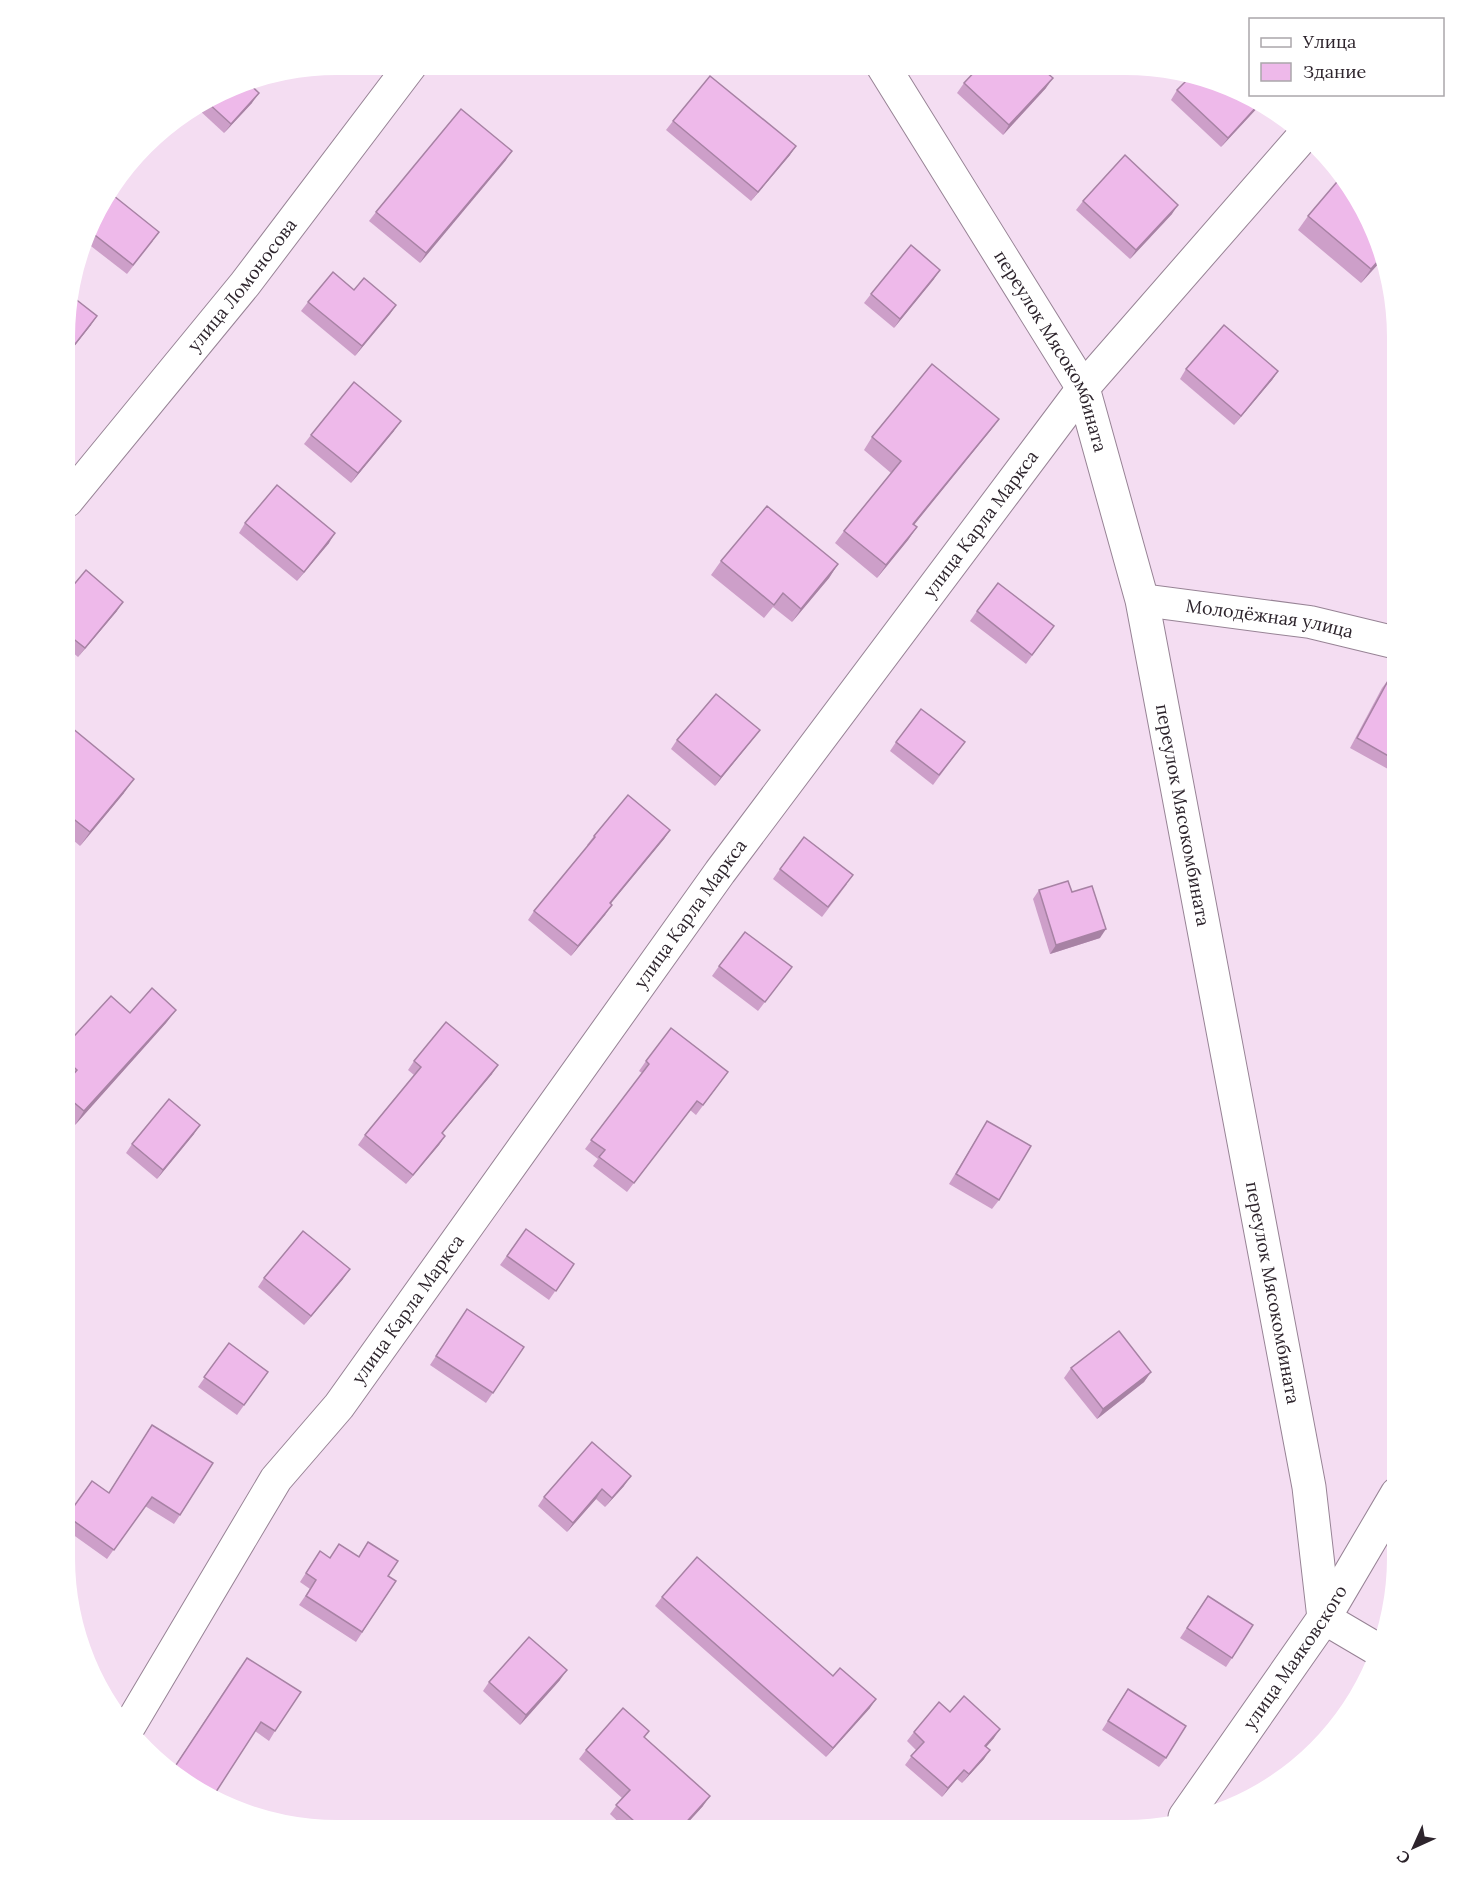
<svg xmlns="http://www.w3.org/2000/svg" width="1462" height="1895" viewBox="0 0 1462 1895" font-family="Lora,serif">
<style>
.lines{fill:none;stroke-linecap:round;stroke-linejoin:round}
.minor-casing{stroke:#978395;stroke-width:34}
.tertiary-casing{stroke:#978395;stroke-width:35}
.minor{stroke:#fff;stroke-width:32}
.tertiary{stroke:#fff;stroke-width:33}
.wall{fill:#cd9fc9}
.shaded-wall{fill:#a782a4}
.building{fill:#eeb9ea;stroke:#a782a4;stroke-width:1.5}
.labels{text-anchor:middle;stroke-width:4.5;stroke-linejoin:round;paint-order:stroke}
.street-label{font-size:18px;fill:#2d242c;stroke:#fff}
</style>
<rect width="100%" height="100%" fill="#f4ddf2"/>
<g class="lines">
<defs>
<g id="minor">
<path id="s1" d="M67,501L245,284L411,65"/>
<path id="s2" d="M1142,600L1310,622L1397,643"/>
<path d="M1324,1618L1380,1651"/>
<path id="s3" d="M127,1730L276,1479L339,1406L720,872L1083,388L1304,135"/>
</g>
<g id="tertiary">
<path id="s4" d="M883,66L1083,388L1142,600L1309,1487L1324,1618"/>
<path id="s5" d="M1185,1817L1324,1618L1397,1494"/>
</g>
</defs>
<use href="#minor" class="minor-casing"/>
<use href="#tertiary" class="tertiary-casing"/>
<use href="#minor" class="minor"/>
<use href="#tertiary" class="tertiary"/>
</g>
<g class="wall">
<path d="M1189,78L1260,105L1221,147L1171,100L1177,90Z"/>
<path d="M246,81L252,103L224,133L198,109Z"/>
<path d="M964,83L1046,88L1003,135L957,93Z"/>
<path d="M673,121L790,155L751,201L666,130Z"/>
<path d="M506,160L420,263L369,221L376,212Z"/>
<path d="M101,201L153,241L127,274L87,243Z"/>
<path d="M1083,201L1172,214L1130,259L1076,210Z"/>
<path d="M1308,216H1369L1380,262L1361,283L1298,230Z"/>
<path d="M934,279L894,328L864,303L871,294Z"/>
<path d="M354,290L396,305L355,356L301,311L308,302Z"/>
<path d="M67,301L91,325L67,355Z"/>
<path d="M1186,369L1278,371L1272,380L1234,425L1180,379Z"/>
<path d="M999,419L990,431L914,525L917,527L908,540L877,578L835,543L844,531L891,473L864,450L872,437Z"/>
<path d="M394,431L351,483L304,444L311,435Z"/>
<path d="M245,523L329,543L297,581L239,533Z"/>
<path d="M721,561L838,564L829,578L792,622L773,607L764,618L711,575Z"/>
<path d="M66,594L117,611L78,657L66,647Z"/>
<path d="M977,611L1054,626L1026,664L970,621Z"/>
<path d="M1389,679L1397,683V774L1350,748L1382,688Z"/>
<path d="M66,723L124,793L80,846L66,834Z"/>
<path d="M760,730L753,739L715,786L671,749L677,740Z"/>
<path d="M896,742H965L933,785L890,751Z"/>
<path d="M670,830L664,839L610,904L605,915L571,956L528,920L534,911L588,846L587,845L594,836Z"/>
<path d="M780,869L847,884L822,917L773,879Z"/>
<path d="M1039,890L1072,892L1100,938L1050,954L1033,899Z"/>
<path d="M719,966L785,976L758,1011L712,976Z"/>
<path d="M176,1010L166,1023L75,1125L65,1117V1084L66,1083L65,1082V1046L130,1013Z"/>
<path d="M414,1061L492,1074L442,1133L445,1136L439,1145L406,1184L358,1145L365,1135L414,1075L408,1070Z"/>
<path d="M646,1061L728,1072L696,1115L690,1110L627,1192L593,1166L598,1159L585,1149L642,1073L639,1071Z"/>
<path d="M987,1121L999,1200L992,1209L949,1184Z"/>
<path d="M194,1134L157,1179L126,1153L132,1144Z"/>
<path d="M526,1229L574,1264L549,1300L500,1265Z"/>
<path d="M264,1278L343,1279L304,1325L258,1287Z"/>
<path d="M467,1309L524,1347L486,1403L430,1365Z"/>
<path d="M229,1343L268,1372L237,1415L198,1387Z"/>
<path d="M1071,1368L1151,1372L1144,1382L1097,1419L1064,1378Z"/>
<path d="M152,1425L180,1515L174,1524L145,1506L107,1559L65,1529V1520L92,1481L109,1493Z"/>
<path d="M624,1486L605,1507L596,1499L567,1532L538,1506L544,1497Z"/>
<path d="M368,1542L388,1576L396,1581L356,1642L299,1605L310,1589L300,1582L314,1560L330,1558L339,1544L358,1557Z"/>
<path d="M662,1597L870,1708L826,1757L655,1606Z"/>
<path d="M1201,1606L1232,1658L1226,1667L1180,1638Z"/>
<path d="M240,1667L275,1731L269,1741L255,1731L214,1795L186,1784L171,1772Z"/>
<path d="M560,1680L520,1725L483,1691L489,1682Z"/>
<path d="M1128,1689L1166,1758L1159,1767L1102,1730Z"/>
<path d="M950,1712L994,1738L986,1747L984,1759L962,1783L957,1779L942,1797L905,1765L916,1750L907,1741L914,1732Z"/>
<path d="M649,1731L644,1738L703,1806L682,1829H626L610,1814L622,1798L579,1759L586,1750Z"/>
</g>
<g class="shaded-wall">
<path d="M1053,78L1046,88L1003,135L1009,125Z"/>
<path d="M259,93L252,103L224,133L231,124Z"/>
<path d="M1259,104L1260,105L1221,147L1228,138Z"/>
<path d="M796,146L790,155L751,201L758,192Z"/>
<path d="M512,151L506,160L420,263L426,253Z"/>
<path d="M1178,205L1172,214L1130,259L1136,250Z"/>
<path d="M1379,260L1380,262L1361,283L1371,269Z"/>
<path d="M940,270L934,279L894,328L900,319Z"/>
<path d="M396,305L390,314L355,356L362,346Z"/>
<path d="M97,316L91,325L67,355L72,348Z"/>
<path d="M1278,371L1272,380L1234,425L1241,416Z"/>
<path d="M999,419L990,431L904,537L913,524Z"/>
<path d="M401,421L394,431L351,483L358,473Z"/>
<path d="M917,527L908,540L877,578L886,565Z"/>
<path d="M335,533L329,543L297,581L304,572Z"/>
<path d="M838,564L829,578L792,622L801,609Z"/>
<path d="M123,602L117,611L78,657L85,648Z"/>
<path d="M760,730L753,739L715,786L721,777Z"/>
<path d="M134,779L124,793L80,846L90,832Z"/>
<path d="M670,830L664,839L603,913L610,903Z"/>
<path d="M612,905L605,915L571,956L578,946Z"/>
<path d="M1106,929L1100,938L1050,954L1056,945Z"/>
<path d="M176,1010L166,1023L75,1125L84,1111Z"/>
<path d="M498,1065L492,1074L435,1142L442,1133Z"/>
<path d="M200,1125L194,1134L157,1179L163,1170Z"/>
<path d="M445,1136L439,1145L406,1184L413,1175Z"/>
<path d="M350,1269L343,1279L304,1325L311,1316Z"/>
<path d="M1151,1372L1144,1382L1097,1419L1103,1409Z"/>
<path d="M631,1476L624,1486L605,1507L612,1498Z"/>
<path d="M602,1489L596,1499L567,1532L573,1523Z"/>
<path d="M567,1670L560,1680L520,1725L526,1715Z"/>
<path d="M876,1699L870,1708L826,1757L833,1748Z"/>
<path d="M1000,1729L994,1738L979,1755L985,1746Z"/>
<path d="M990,1750L984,1759L962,1783L969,1774Z"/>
<path d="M964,1770L957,1779L942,1797L948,1788Z"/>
<path d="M710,1796L703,1806L682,1829H680Z"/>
</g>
<g class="building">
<path d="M980,66L1040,67L1053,78L1009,125L964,83Z"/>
<path d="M710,76L796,146L758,192L673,121Z"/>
<path d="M1189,78L1259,104L1228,138L1177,90Z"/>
<path d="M246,81L259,93L231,124L208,103Z"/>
<path d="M461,109L512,151L426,253L376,212Z"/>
<path d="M1125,155L1178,205L1136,250L1083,201Z"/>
<path d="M1342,176L1369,216L1379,260L1371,269L1308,216Z"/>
<path d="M109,192L159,232L133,265L91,232L101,201Z"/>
<path d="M911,245L940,270L900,319L871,294Z"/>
<path d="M333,272L354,290L364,278L396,305L362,346L308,302Z"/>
<path d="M69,294L97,316L72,348L67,343V301Z"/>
<path d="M1224,325L1278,371L1241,416L1186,369Z"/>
<path d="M932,364L999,419L913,524L917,527L886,565L844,531L901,461L872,437Z"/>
<path d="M354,382L401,421L358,473L311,435Z"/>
<path d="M277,485L335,533L304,572L245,523Z"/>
<path d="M767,506L838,564L801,609L783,593L774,605L721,561Z"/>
<path d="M86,570L123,602L85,648L66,633V594Z"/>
<path d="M998,583L1054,626L1032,655L977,611Z"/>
<path d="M1389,679L1397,683V761L1357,738Z"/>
<path d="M716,694L760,730L721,777L677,740Z"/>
<path d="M921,709L965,742L939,775L896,742Z"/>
<path d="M66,723L134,779L90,832L66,813Z"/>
<path d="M628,795L670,830L610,903L612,905L578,946L534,911L595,837L594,836Z"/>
<path d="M804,837L853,875L828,907L780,869Z"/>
<path d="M1068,881L1072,892L1092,886L1106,929L1056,945L1039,890Z"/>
<path d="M745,932L792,967L765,1002L719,966Z"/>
<path d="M152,988L176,1010L84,1111L65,1095V1084L77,1070L65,1059V1046L111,996L130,1013Z"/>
<path d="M446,1022L498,1065L442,1133L445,1136L413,1175L365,1135L421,1067L414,1061Z"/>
<path d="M671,1028L728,1072L703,1105L697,1101L634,1183L599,1157L605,1150L591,1140L649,1064L646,1061Z"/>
<path d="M169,1099L200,1125L163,1170L132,1144Z"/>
<path d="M987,1121L1031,1146L999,1200L956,1174Z"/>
<path d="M526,1229L574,1264L556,1291L507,1256Z"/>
<path d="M303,1231L350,1269L311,1316L264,1278Z"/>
<path d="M467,1309L524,1347L493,1393L436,1356Z"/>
<path d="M1119,1331L1151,1372L1103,1409L1071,1368Z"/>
<path d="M229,1343L268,1372L244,1405L204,1377Z"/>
<path d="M152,1425L213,1463L180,1515L152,1497L114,1550L67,1516L92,1481L109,1493Z"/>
<path d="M592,1442L631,1476L612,1498L602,1489L573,1523L544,1497Z"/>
<path d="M368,1542L398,1561L388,1576L396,1581L362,1632L306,1596L316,1580L306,1573L320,1551L330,1558L339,1544L359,1557Z"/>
<path d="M697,1557L833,1676L840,1668L876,1699L833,1748L662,1597Z"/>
<path d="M1208,1596L1253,1625L1232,1658L1187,1628Z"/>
<path d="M529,1637L567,1670L526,1715L489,1682Z"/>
<path d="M247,1658L301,1692L275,1731L261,1722L214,1795L202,1791L172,1771Z"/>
<path d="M1128,1689L1186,1726L1166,1758L1108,1721Z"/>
<path d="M964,1696L1000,1729L985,1746L990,1750L969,1774L964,1770L948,1788L911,1756L924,1742L914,1732L939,1702L950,1712Z"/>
<path d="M623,1708L649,1731L644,1737L710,1796L680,1829H643L616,1805L630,1790L586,1750Z"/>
</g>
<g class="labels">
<g class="street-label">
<text dy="6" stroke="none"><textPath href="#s1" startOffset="278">улица Ломоносова</textPath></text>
<text dy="6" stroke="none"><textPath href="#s4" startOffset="332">переулок Мясокомбината</textPath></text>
<text dy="6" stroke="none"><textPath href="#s3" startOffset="1479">улица Карла Маркса</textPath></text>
<text dy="6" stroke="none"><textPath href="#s2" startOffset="129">Молодёжная улица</textPath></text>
<text dy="6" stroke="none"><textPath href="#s4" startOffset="818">переулок Мясокомбината</textPath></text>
<text dy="6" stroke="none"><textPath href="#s3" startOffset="993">улица Карла Маркса</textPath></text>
<text dy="6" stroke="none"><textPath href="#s4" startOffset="1304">переулок Мясокомбината</textPath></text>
<text dy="6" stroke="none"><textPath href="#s3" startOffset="507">улица Карла Маркса</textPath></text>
<text dy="6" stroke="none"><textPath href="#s5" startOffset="194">улица Маяковского</textPath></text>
</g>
</g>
<path d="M0 0H1462V1895H0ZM337 75H1125A262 262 0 0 1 1387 337V1558A262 262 0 0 1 1125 1820H337A262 262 0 0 1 75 1558V337A262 262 0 0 1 337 75Z" fill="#fff" fill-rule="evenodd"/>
<rect x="1249" y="18" width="195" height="78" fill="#ffffff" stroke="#aba7ab" stroke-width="1.5"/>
<rect x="1261" y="38" width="30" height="9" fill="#ffffff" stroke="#aba7ab" stroke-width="1.5"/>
<text x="1303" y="48" font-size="18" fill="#2d242c">Улица</text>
<rect x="1261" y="63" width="30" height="18" fill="#eeb9ea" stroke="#aba7ab" stroke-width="1.5"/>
<text x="1303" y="78" font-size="18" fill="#2d242c">Здание</text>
<g transform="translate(1414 1847) rotate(225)" stroke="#ffffff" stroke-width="4.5" paint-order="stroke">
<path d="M0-4.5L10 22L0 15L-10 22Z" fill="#2d242c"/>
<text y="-9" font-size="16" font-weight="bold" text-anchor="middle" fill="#2d242c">С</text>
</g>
</svg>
